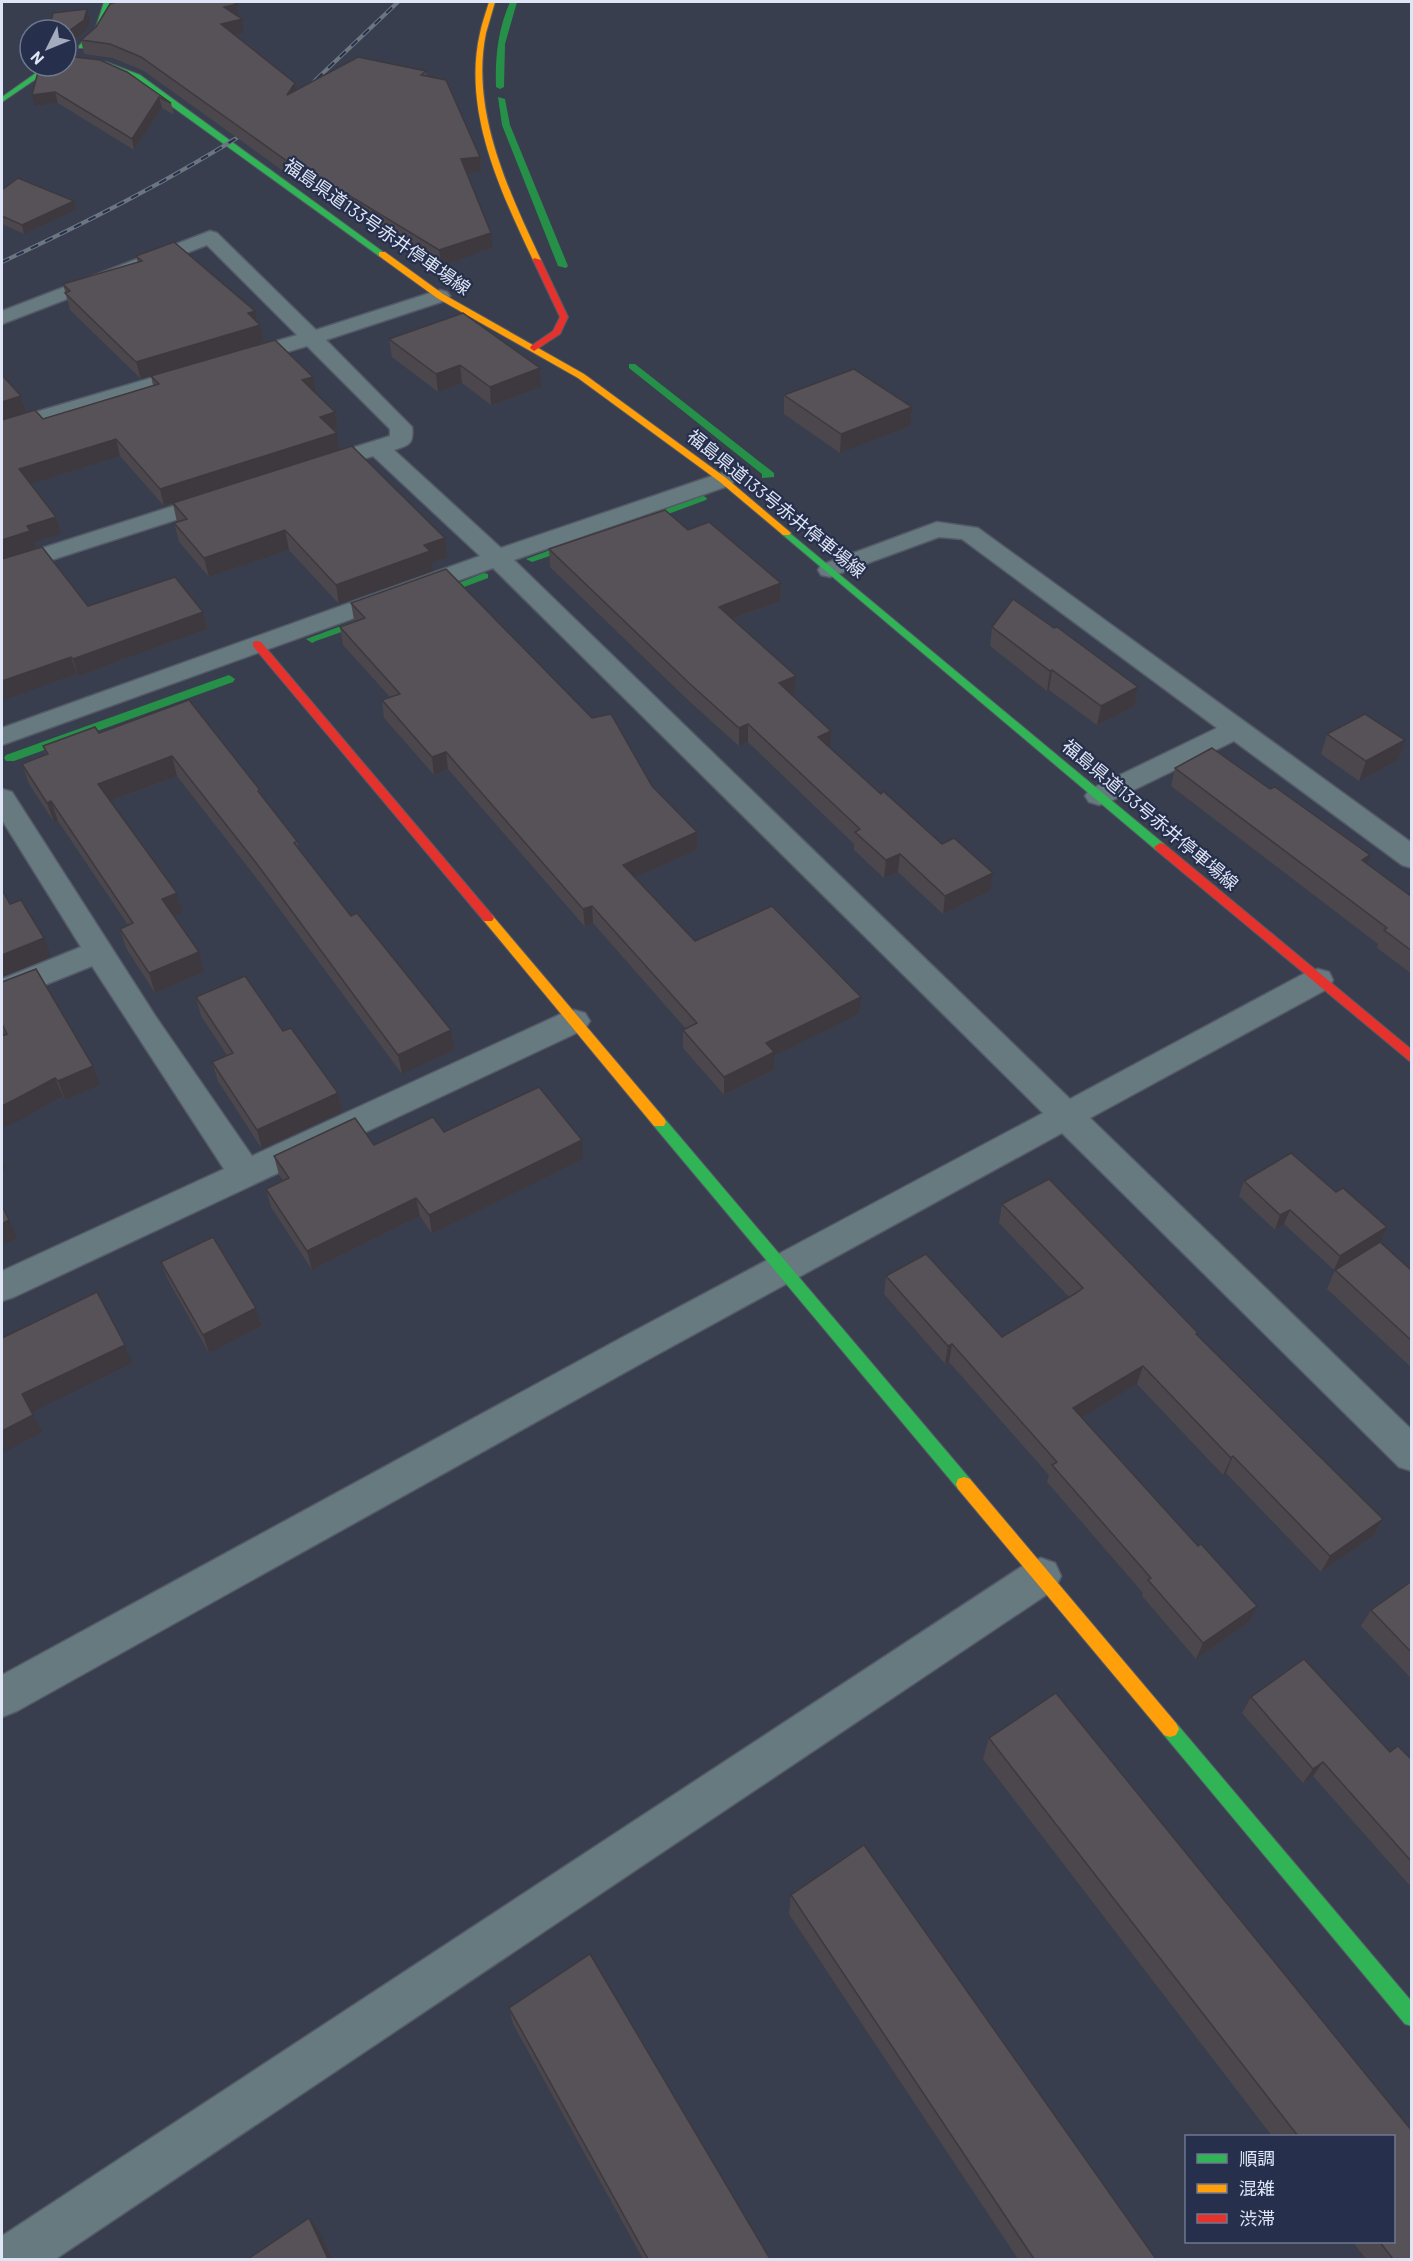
<svg xmlns="http://www.w3.org/2000/svg" width="1413" height="2261" viewBox="0 0 1413 2261" font-family="Barlow,'Noto Sans JP',sans-serif">
<style>
.lines{fill:none;stroke-linecap:round;stroke-linejoin:round}
.stream{fill:#269049;fill-rule:evenodd}
.street-casing{stroke:#545a67;stroke-width:3}
.fast-casing{stroke:#545a67;stroke-width:2}
.slow-casing{stroke:#545a67;stroke-width:2}
.jam-casing{stroke:#545a67;stroke-width:2}
.street{fill:#667a80;fill-rule:evenodd}
.fast{fill:#30b455;fill-rule:evenodd}
.slow{fill:#ff9f0a;fill-rule:evenodd}
.jam{fill:#e5322d;fill-rule:evenodd}
.rail-casing{stroke:#6b7680;stroke-width:4}
.rail{stroke:#262f4b;stroke-width:2;stroke-dasharray:8;stroke-linecap:butt}
.wall{fill:#4b474c}
.shaded-wall{fill:#3d393e}
.building{fill:#575258;stroke:#3d393e;stroke-width:1.5}
.labels{text-anchor:middle;stroke-width:4.5;stroke-linejoin:round;paint-order:stroke}
.far-street-label{font-size:18px;fill:#dee5f7;stroke:#262f4b}
</style>
<rect width="100%" height="100%" fill="#383e4e"/>
<g class="lines">
<g class="stream">
<path d="M510,2H517L505,44L504,87L500,89L496,87C495,57 498,29 510,2Z"/>
<path d="M498,97L505,99L510,125L568,266L566,268L558,266L502,125Z"/>
<path d="M629,364H635L774,473V477L762,478V474L629,368Z"/>
<path d="M702,495L707,498L706,500L652,520H644L643,518Z"/>
<path d="M569,543L575,546L573,548L532,562L526,559Z"/>
<path d="M484,573L488,574V578L448,593L444,594L438,591Z"/>
<path d="M360,619L364,620V624L316,641L312,643L306,639Z"/>
<path d="M229,675L235,679L233,682L14,761H6L4,758L6,755Z"/>
</g>
<defs>
<g id="street">
<path d="M210,231L217,233L316,330L433,292L440,290L447,292L450,296L447,300L326,340L412,427C414,444 409,445 394,450L501,548L715,475L723,473L731,475L735,480L731,485L514,560L1070,1099L1307,972L1318,969L1329,972L1333,980L1329,988L1090,1118L1412,1430V1471L1399,1467L1062,1133L649,1359L17,1711L2,1717V1675L623,1337L1043,1113L493,568L2,745V728L480,556L373,456L363,459L355,457L352,452L355,447L390,436V429L307,346L2,436V422L297,335L207,245L2,324V311Z"/>
<path d="M217,492L225,494L229,499L225,504L2,576V561Z"/>
<path d="M937,522L978,528L1412,843V868L1402,865L1234,741L1109,802L1099,805L1089,802L1085,796L1089,790L1217,728L962,539L939,537L830,577L821,575L818,570L821,565Z"/>
<path d="M2,789L12,792L156,1017L252,1156L563,1013L574,1010L585,1013L590,1021L585,1029L14,1297L2,1301V1271L224,1169L92,966L2,1002V979L81,947L2,820Z"/>
<path d="M1041,1558L1055,1563L1061,1576L1055,1589L54,2260H2V2236L1027,1563Z"/>
</g>
<g id="fast">
<path d="M104,2H110L102,28L83,48H79V46L96,27Z"/>
<path d="M66,58L106,62L140,75L386,254L379,256L134,79L105,66L66,62Z"/>
<path d="M46,66H55L2,102V97Z"/>
<path d="M786,530L1164,844L1166,847L1164,850H1156L783,535L781,533Z"/>
<path d="M659,1117L664,1118L970,1479L972,1484L970,1489L964,1491L958,1489L654,1126L652,1122L654,1118Z"/>
<path d="M1170,1721L1176,1723L1412,2002V2026L1405,2024L1164,1735L1161,1729L1164,1723Z"/>
</g>
<g id="slow">
<path d="M489,2H495C492,12 489,23 486,33C470,111 509,192 541,260L537,262L533,260C501,192 462,111 480,33C482,23 486,12 489,2Z"/>
<path d="M379,252H385L443,294L584,374L726,478L791,533L789,535H783L720,482L578,378L437,298L379,256Z"/>
<path d="M488,914L492,915L664,1118L666,1122L664,1126H654L484,921L482,918Z"/>
<path d="M964,1477L970,1479L1176,1723L1179,1729L1176,1735L1170,1737L1164,1735L958,1489L956,1484L958,1479Z"/>
</g>
<g id="jam">
<path d="M534,258L541,260L568,317L560,334L534,351L530,348L531,346L553,331L560,317L533,260Z"/>
<path d="M257,641L261,642L492,915L494,918L492,921H484L253,646V642Z"/>
<path d="M1160,843L1164,844L1412,1050V1063L1156,850L1154,847Z"/>
</g>
</defs>
<use href="#street" class="street-casing"/>
<use href="#fast" class="fast-casing"/>
<use href="#slow" class="slow-casing"/>
<use href="#jam" class="jam-casing"/>
<use href="#street" class="street"/>
<use href="#fast" class="fast"/>
<use href="#slow" class="slow"/>
<use href="#jam" class="jam"/>
<defs>
<g id="rail">
<path d="M305,90L398,2"/>
<path d="M2,262C87,222 171,180 251,129"/>
</g>
</defs>
<use href="#rail" class="rail-casing"/>
<use href="#rail" class="rail"/>
</g>
<g class="wall">
<path d="M114,3L239,17L244,33L235,35L295,83L296,90L426,71L427,76L480,157L481,172L467,173L493,248L441,266L316,189L311,191L144,71L113,58L84,54L81,40L96,27Z"/>
<path d="M100,60L171,103L174,115L162,108L134,150L58,103L35,106Z"/>
<path d="M2,190L76,210L24,234L2,224Z"/>
<path d="M136,256L257,322L260,325L264,342L141,379L70,310L63,284L138,263Z"/>
<path d="M389,339L541,387L491,405L462,383L438,392L392,357Z"/>
<path d="M2,375L21,396L26,413L43,419L153,385L151,376L316,393L335,412L338,428L334,430L339,450L264,474L445,538L448,557L432,563L433,571L339,604L289,550L209,577L179,542L174,523L177,522L173,504L164,506L120,456L30,484L56,517L61,534L34,542L36,548L5,558L88,606L203,612L207,629L78,676L77,674L2,701Z"/>
<path d="M784,395L910,426L840,453L784,414Z"/>
<path d="M688,530L781,583L780,601L733,619L796,676L795,694L793,695L830,748L990,891L943,914L898,872L884,878L854,850V844L748,742L739,746L689,701L550,567L549,549Z"/>
<path d="M351,603L652,786L697,832V850L635,877L695,941L859,1014L774,1056V1070L724,1095L683,1048V1030L686,1029L593,923L585,927L448,769L434,775L384,718L382,700L390,697L343,645L340,627L355,622L354,620Z"/>
<path d="M992,627L1138,687L1134,707L1097,725L1049,690L1047,691L990,646Z"/>
<path d="M189,700L260,790L261,795L297,841L299,849L454,1050L402,1074L261,884L177,776L110,801L182,913L174,916L204,972L155,993L126,948L120,929L128,925L58,821L54,822L29,784L22,764L46,755L43,746L99,733Z"/>
<path d="M1327,734L1398,760L1359,781L1321,754Z"/>
<path d="M1175,768L1367,864L1412,897V974L1377,948L1378,944L1171,786Z"/>
<path d="M2,982L100,1085L65,1100L63,1096L22,1119L5,1035L2,1029Z"/>
<path d="M196,997L283,1031L338,1093L342,1112L262,1149L218,1081L212,1062L227,1055L201,1016Z"/>
<path d="M444,1132L583,1159L432,1234L420,1216L312,1270L271,1207L266,1189L283,1180L279,1175L274,1156L374,1145Z"/>
<path d="M1244,1181L1380,1242L1334,1270L1284,1224L1275,1230L1239,1196Z"/>
<path d="M1002,1204L1197,1335L1383,1519L1373,1536L1321,1572L1226,1473L1223,1475L1137,1384L1081,1418L1249,1622L1196,1659L1142,1596L1143,1593L1047,1482L1049,1475L949,1362L945,1364L884,1294L886,1276L1002,1337L1069,1297L999,1223Z"/>
<path d="M161,1262L256,1308L262,1326L209,1353L168,1280Z"/>
<path d="M1335,1270L1412,1271V1368L1327,1289Z"/>
<path d="M1412,1581V1679L1361,1626L1371,1610Z"/>
<path d="M1056,1693L1412,2131V2259H1366L1352,2241H1394V2136H1272L983,1759L989,1738Z"/>
<path d="M1251,1697L1412,1760V1888L1313,1776L1303,1783L1242,1713Z"/>
<path d="M791,1895L1156,2259H1018L789,1914Z"/>
<path d="M509,2008L770,2259H643L513,2024Z"/>
</g>
<g class="shaded-wall">
<path d="M237,4L239,18L224,7Z"/>
<path d="M87,9L90,20L86,31L66,46V33Z"/>
<path d="M242,19L244,33L223,38L221,24Z"/>
<path d="M295,83L297,98L287,95Z"/>
<path d="M55,92L58,103L35,106L32,95Z"/>
<path d="M159,97L162,108L134,150L132,139Z"/>
<path d="M480,157L481,172L462,174L461,159Z"/>
<path d="M314,174L316,189L311,191L308,176Z"/>
<path d="M74,201L76,210L24,234L22,225Z"/>
<path d="M491,233L493,248L441,266L439,250Z"/>
<path d="M255,311L258,326L260,325L264,342L141,379L136,362Z"/>
<path d="M460,365L462,383L438,392L436,374Z"/>
<path d="M540,368L541,387L491,405L490,387Z"/>
<path d="M313,377L316,393L302,380Z"/>
<path d="M21,396L26,413L2,420V402Z"/>
<path d="M912,407L910,426L840,453L841,434Z"/>
<path d="M335,412L338,428L323,433L320,417Z"/>
<path d="M337,433L339,450L164,506L160,489Z"/>
<path d="M116,439L120,456L24,486L19,469Z"/>
<path d="M56,517L61,534L34,542L36,548L2,559V540L27,526Z"/>
<path d="M285,530L289,550L209,577L204,558Z"/>
<path d="M445,538L448,557L432,563L433,571L339,604L336,585L424,545Z"/>
<path d="M781,583L780,601L719,624V607Z"/>
<path d="M203,612L207,629L78,676L73,659Z"/>
<path d="M71,657L77,674L2,701V681Z"/>
<path d="M1052,670L1049,690L1047,691L1050,671Z"/>
<path d="M796,676L795,694L779,701V683Z"/>
<path d="M1138,687L1134,707L1097,725L1101,706Z"/>
<path d="M748,724V742L739,746V728Z"/>
<path d="M831,731L830,749L818,737Z"/>
<path d="M1405,740L1398,760L1359,781L1366,761Z"/>
<path d="M446,752L448,769L434,775L432,757Z"/>
<path d="M172,756L177,776L104,803L98,784Z"/>
<path d="M51,801L58,821L54,822L47,803Z"/>
<path d="M697,832V850L624,882L623,865Z"/>
<path d="M900,854L898,872L884,878L886,860Z"/>
<path d="M1370,855L1364,874L1362,860Z"/>
<path d="M993,873L990,891L943,914L945,896Z"/>
<path d="M177,893L182,913L168,919L162,899Z"/>
<path d="M592,906L593,923L585,927L583,909Z"/>
<path d="M44,938L51,957L2,977V955Z"/>
<path d="M199,952L204,972L155,993L149,973Z"/>
<path d="M861,997L859,1014L774,1056V1070L724,1095V1077L766,1043Z"/>
<path d="M451,1030L454,1050L402,1074L398,1055Z"/>
<path d="M93,1066L100,1085L65,1100L58,1081Z"/>
<path d="M55,1078L63,1096L22,1119L2,1128V1106Z"/>
<path d="M338,1093L342,1112L262,1149L257,1130Z"/>
<path d="M582,1140L583,1159L432,1234L429,1215Z"/>
<path d="M2,1158L6,1168L2,1171Z"/>
<path d="M416,1198L420,1216L312,1270L307,1251Z"/>
<path d="M1290,1210L1284,1224L1275,1230L1280,1215Z"/>
<path d="M9,1220L17,1238L2,1245V1224Z"/>
<path d="M1387,1227L1380,1242L1334,1270L1340,1256Z"/>
<path d="M256,1308L262,1326L209,1353L203,1335Z"/>
<path d="M952,1344L949,1362L945,1364L948,1346Z"/>
<path d="M125,1345L132,1363L32,1412L42,1432L2,1453V1431L22,1394Z"/>
<path d="M1143,1366L1137,1384L1068,1426L1073,1408Z"/>
<path d="M1233,1456L1226,1473L1223,1475L1231,1458Z"/>
<path d="M1383,1519L1373,1536L1321,1572L1330,1556Z"/>
<path d="M1257,1606L1249,1622L1196,1659L1203,1643Z"/>
<path d="M1323,1762L1313,1776L1303,1783L1313,1769Z"/>
<path d="M309,2218L319,2231L332,2259H328Z"/>
</g>
<g class="building">
<path d="M114,2H233L237,4L224,7L242,19L221,24L295,83L287,95L358,57L426,71L421,75L446,80L480,157L461,159L491,233L439,250L314,174L308,176L141,57L110,44L81,40L96,27L110,4L114,3Z"/>
<path d="M87,9L84,20L66,33V30H49L53,13Z"/>
<path d="M66,56L100,60L127,72L171,103L159,97L132,139L55,92L32,95L38,72L45,66H66Z"/>
<path d="M18,178L74,201L22,225L2,216V190Z"/>
<path d="M174,242L255,311L248,313L260,325L136,362L65,293L70,291L63,284L142,261L136,256Z"/>
<path d="M463,313L540,368L490,387L460,365L436,374L389,339Z"/>
<path d="M275,340L313,377L302,380L335,412L320,417L337,433L160,489L116,439L19,469L56,517L27,526L30,531L2,540V420L35,410L43,419L159,384L151,376Z"/>
<path d="M854,369L912,407L841,434L784,395Z"/>
<path d="M2,375L21,396L2,402Z"/>
<path d="M352,446L445,538L424,545L430,551L336,585L285,530L204,558L174,523L187,519L173,503Z"/>
<path d="M665,510L688,530L709,522L781,583L719,607L796,676L779,683L831,731L818,737L881,794L883,791L942,844L954,838L993,873L945,896L900,854L886,860L855,832L860,829L748,724L739,728L689,683L549,549Z"/>
<path d="M42,547L88,606L175,577L203,612L73,659L71,657L2,681V559Z"/>
<path d="M446,569L592,718L611,714L652,786L697,832L623,865L695,941L772,906L861,997L766,1043L774,1052L724,1077L683,1030L697,1023L592,906L583,909L446,752L432,757L382,700L400,694L340,627L365,618L351,603Z"/>
<path d="M1013,599L1054,628L1057,627L1138,687L1101,706L1052,670L1050,671L992,627Z"/>
<path d="M189,700L260,790L258,791L297,841L294,843L351,916L357,913L451,1030L398,1055L257,864L172,756L98,784L177,893L162,899L199,952L149,973L120,929L133,923L51,801L47,803L22,764L48,754L43,746L95,727L99,733Z"/>
<path d="M1365,714L1405,740L1366,761L1327,734Z"/>
<path d="M1212,748L1270,789L1275,787L1370,855L1362,860L1412,897V951L1384,930L1387,928L1175,768Z"/>
<path d="M2,890L10,904L21,900L44,938L2,955Z"/>
<path d="M36,969L93,1066L58,1081L55,1078L14,1100L2,1106V1036L7,1034L2,1024V982Z"/>
<path d="M245,976L283,1031L291,1028L338,1093L257,1130L212,1062L233,1053L196,997Z"/>
<path d="M539,1087L582,1140L429,1215L416,1198L307,1251L266,1189L289,1178L274,1156L355,1118L374,1145L433,1117L444,1132Z"/>
<path d="M1291,1153L1336,1192L1343,1188L1387,1227L1340,1256L1290,1210L1280,1215L1244,1181Z"/>
<path d="M1049,1179L1198,1333L1196,1334L1383,1519L1330,1556L1233,1456L1231,1458L1143,1366L1073,1408L1198,1546L1201,1544L1257,1606L1203,1643L1148,1580L1151,1578L1052,1465L1057,1462L952,1344L948,1346L886,1276L926,1254L1002,1337L1076,1293L1083,1288L1002,1204Z"/>
<path d="M2,1206L9,1220L2,1224Z"/>
<path d="M213,1237L256,1308L203,1335L161,1262Z"/>
<path d="M1380,1242L1412,1271V1341L1335,1270Z"/>
<path d="M97,1292L125,1345L22,1394L33,1415L2,1431V1338Z"/>
<path d="M1412,1581V1653L1371,1610Z"/>
<path d="M1304,1659L1390,1752L1398,1746L1412,1760V1862L1323,1762L1313,1769L1251,1697Z"/>
<path d="M1056,1693L1412,2131V2259H1393L1379,2241H1394V2136H1298L989,1738Z"/>
<path d="M864,1845L1156,2259H1034L791,1895Z"/>
<path d="M590,1954L770,2259H648L509,2008Z"/>
<path d="M309,2218L328,2259H248Z"/>
</g>
<g class="labels">
<g class="far-street-label">
<text transform="translate(377 227) rotate(35)" y="6">福島県道133号赤井停車場線</text>
<text transform="translate(776 504) rotate(39)" y="6">福島県道133号赤井停車場線</text>
<text transform="translate(1150 815) rotate(40)" y="6">福島県道133号赤井停車場線</text>
</g>
</g>
<rect width="1413" height="2261" fill="none" stroke="#dee5f7" stroke-width="6"/>
<rect x="1185" y="2135" width="210" height="108" fill="#262f4b" stroke="#707890" stroke-width="1.5"/>
<rect x="1197" y="2154" width="30" height="9" fill="#30b455" stroke="#707890" stroke-width="1.5"/>
<text x="1239" y="2165" font-size="18" fill="#dee5f7">順調</text>
<rect x="1197" y="2184" width="30" height="9" fill="#ff9f0a" stroke="#707890" stroke-width="1.5"/>
<text x="1239" y="2195" font-size="18" fill="#dee5f7">混雑</text>
<rect x="1197" y="2214" width="30" height="9" fill="#e5322d" stroke="#707890" stroke-width="1.5"/>
<text x="1239" y="2225" font-size="18" fill="#dee5f7">渋滞</text>
<g transform="translate(48 48) rotate(227)"><circle r="28" fill="#262f4b" stroke="#707890" stroke-width="1.5"/>
<path d="M0-4.5L10 22L0 15L-10 22Z" fill="#a4abbc"/>
<text y="-9" font-size="16" font-weight="bold" text-anchor="middle" fill="#dee5f7">N</text>
</g>
</svg>
